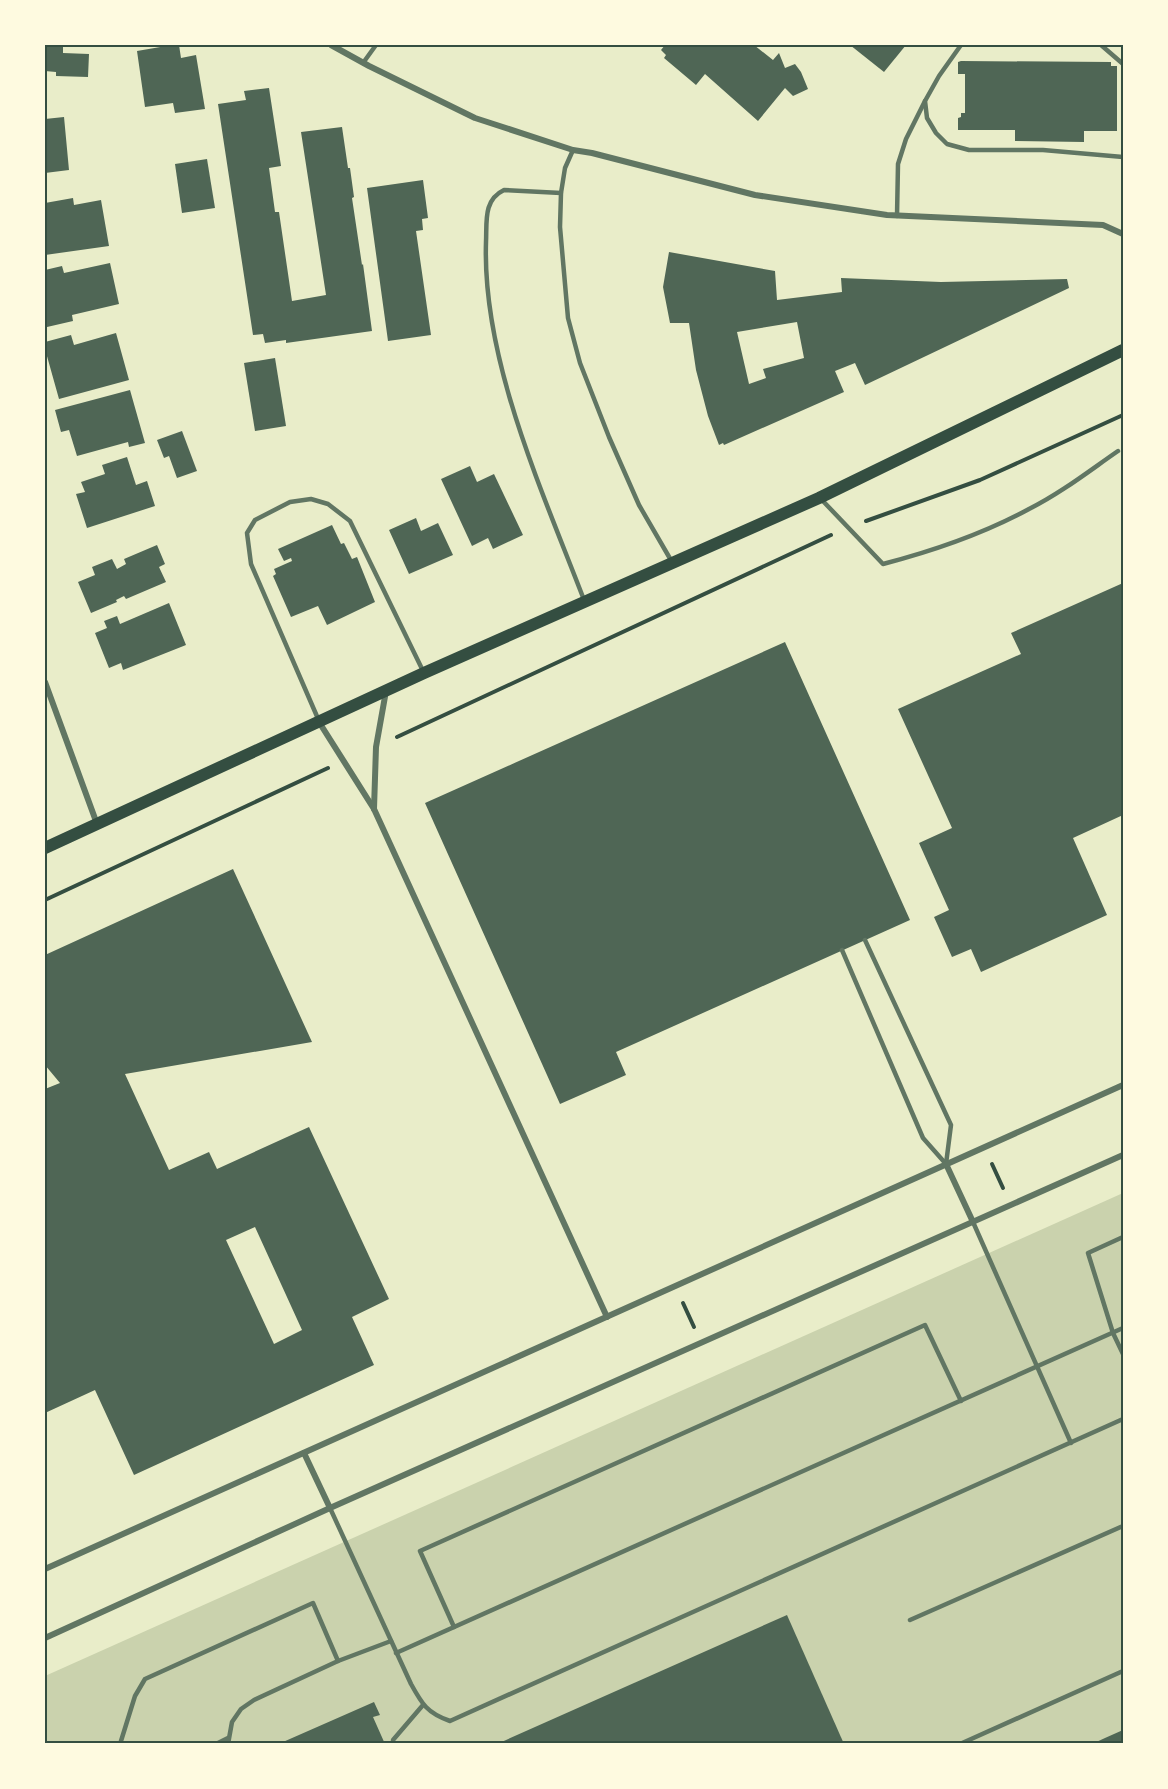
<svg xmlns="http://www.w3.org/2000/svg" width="1168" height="1789" viewBox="0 0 1168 1789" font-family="'Archivo Narrow',sans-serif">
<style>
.green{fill:#cad2ad}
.building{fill:#4f6655;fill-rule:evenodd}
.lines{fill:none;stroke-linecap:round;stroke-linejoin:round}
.path{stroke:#344e41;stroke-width:4}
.service{stroke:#617663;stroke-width:4.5}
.minor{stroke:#617663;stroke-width:6}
.secondary{stroke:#344e41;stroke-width:12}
.neatline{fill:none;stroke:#344e41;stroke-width:2}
</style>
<rect width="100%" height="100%" fill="#e9edc9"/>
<path class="green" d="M1123,1193V1744H45V1676Z"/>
<g class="building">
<path d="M45,45H63V53L89,54L88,77L56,76V72L45,71Z"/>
<path d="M172,45H179L181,58L196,55L205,109L175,113L173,103L145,107L137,51Z"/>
<path d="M665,45H754L773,60L779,53L785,68L795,64L801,72L808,89L793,96L785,88L758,121L705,74L696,85L664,58L666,55L661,50Z"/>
<path d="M850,45H906L884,72Z"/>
<path d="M961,61L1111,62V66H1117V131H1084V142L1015,141V130H958V118L961,117V113H965V74H958V62Z"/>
<path d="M269,88L281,166L269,168L275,212H279L292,301L326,295L301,132L342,127L348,168H350L354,197L352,198L362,265L363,264L372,331L286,343V340L265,343L263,334L253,335L218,104L246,100L244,91Z"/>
<path d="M64,117L69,170L45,173V119Z"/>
<path d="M207,159L215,208L182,213L175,164Z"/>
<path d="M423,180L428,218L422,219L423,230L416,231L431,335L388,341L367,188Z"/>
<path d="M73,198L74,205L101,200L109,246L45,255V203Z"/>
<path d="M669,252L775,271L777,300L842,292L841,278L941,282L1067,279L1069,288L865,385L855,363L835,371L844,392L724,445L723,443L719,445L708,416L696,370L689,323H670L663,287ZM797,322L804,358L763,369L766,378L749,384L737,332Z"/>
<path d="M110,263L119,304L72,315L73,321L47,327L45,316V270L62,266L64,273Z"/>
<path d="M116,333L129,380L59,399L45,349V342L71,335L74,345Z"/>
<path d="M275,358L286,426L255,431L244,363Z"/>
<path d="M130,390L145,443L129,447L128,442L77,456L69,430L61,432L55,410Z"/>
<path d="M182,431L197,471L177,478L169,456L164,458L157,440Z"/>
<path d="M127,457L136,485L147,481L155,506L87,528L76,494L85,492L81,482L105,474L102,465Z"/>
<path d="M470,466L477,482L494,474L523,535L493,549L488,538L472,546L441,479Z"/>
<path d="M416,518L421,531L438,523L453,555L409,574L389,530Z"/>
<path d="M332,525L341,544L344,543L352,559L357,557L375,602L327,625L318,606L291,617L273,576L276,574L274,569L292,561L291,558L284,561L278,549Z"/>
<path d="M157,545L165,564L159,567L166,582L126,599L124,596L116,600L117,602L91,613L78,582L95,575L92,567L112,559L117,569L126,564L124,559Z"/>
<path d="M1123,583V815L1073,838L1107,915L981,972L971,949L952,957L934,917L949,910L919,843L952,828L898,709L1021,654L1011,633Z"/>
<path d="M169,603L186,645L123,670L121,663L109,668L95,633L107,628L104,621L117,616L120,624Z"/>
<path d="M785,642L910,920L616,1052L626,1075L560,1104L425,803Z"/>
<path d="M233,869L312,1042L125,1074L169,1170L209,1152L217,1169L309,1127L389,1299L352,1317L374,1365L134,1475L95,1390L45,1413V1089L60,1083L45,1065V955ZM255,1227L302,1330L274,1344L226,1240Z"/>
<path d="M787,1615L844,1744H497Z"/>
<path d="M374,1702L380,1715L373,1717L385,1744H284L283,1742Z"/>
<path d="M1123,1730V1744H1092L1105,1738Z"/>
</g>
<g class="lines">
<g class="path">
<path d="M866,521L980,480L1123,415"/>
<path d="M397,737L831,535"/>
<path d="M45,900L328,768"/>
<path d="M992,1164L1003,1188"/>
<path d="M683,1303L694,1327"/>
</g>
<g class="service">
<path d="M961,45L939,76L925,101L927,118L936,133L947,144L969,150H1043L1123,157"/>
<path d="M1101,45L1123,64"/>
<path d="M363,63L376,45"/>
<path d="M573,150L565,168L561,193L560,227L568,318L580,363L609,437L639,505L672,562"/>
<path d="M561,193L504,190C483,200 487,222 486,242C482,360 542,490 584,600"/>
<path d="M897,216L898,164L906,139L925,101"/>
<path d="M821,499L883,564C933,551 983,534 1029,509C1061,493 1089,471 1118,451"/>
<path d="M319,721L251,564L247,533L255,520L290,502L311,499L328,504L350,521L424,673"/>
<path d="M865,940L951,1125L946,1164"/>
<path d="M842,950L923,1138L946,1164"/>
<path d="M973,1222L1071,1443"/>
<path d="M1123,1237L1088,1253L1113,1333L1123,1354"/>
<path d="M330,1508L411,1684C422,1704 427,1713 450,1721L1123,1419"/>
<path d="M910,1620L1123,1526"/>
<path d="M454,1627L420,1551L925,1325L961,1401"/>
<path d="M396,1653L1123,1328"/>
<path d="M393,1740L423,1705"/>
<path d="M122,1744L121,1741L135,1696L145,1679L313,1603L338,1661"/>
<path d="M216,1744L228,1738"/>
<path d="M228,1744L232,1722L241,1709L254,1700L338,1661L391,1641"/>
<path d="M960,1744L1123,1671"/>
</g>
<g class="minor">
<path d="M331,45L369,66L475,118L573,150L592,153L755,195L887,215L1103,225L1123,234"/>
<path d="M45,682L97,824"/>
<path d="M319,722L374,809L607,1317"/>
<path d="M374,809L376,747L386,691"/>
<path d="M946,1164L973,1222"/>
<path d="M304,1453L330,1508"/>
<path d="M45,1569L1123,1085"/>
<path d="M45,1638L330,1508L1123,1155"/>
</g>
<path class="secondary" d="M45,848L424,673L819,498L1123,350"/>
</g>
<rect width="1168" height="1789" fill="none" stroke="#fefae0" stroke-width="93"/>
<rect x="46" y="46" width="1076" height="1696" class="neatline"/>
</svg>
